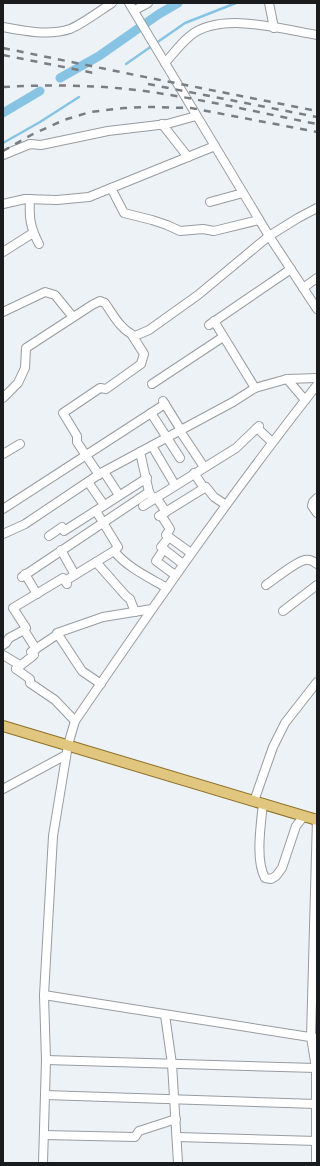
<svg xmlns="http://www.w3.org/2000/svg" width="320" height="1166" viewBox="0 0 320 1166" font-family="Lato,sans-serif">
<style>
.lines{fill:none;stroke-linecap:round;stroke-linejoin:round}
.stream{stroke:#87c4e4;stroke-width:2.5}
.canal{stroke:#87c4e4;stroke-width:9}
.minor-casing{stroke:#979ca1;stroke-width:10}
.major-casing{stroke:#8d7125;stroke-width:12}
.minor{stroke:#fff;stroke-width:8}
.major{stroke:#e0c67f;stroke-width:10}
.rail{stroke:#7a7d81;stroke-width:2.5;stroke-dasharray:7 7;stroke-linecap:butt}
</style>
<rect width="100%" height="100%" fill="#edf2f7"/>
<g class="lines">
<g class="stream">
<path d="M126,64L185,23L236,3"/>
<path d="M3,143L40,122L79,97"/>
</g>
<g class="canal">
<path d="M60,78L99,56L159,14L178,3"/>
<path d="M3,113L40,91"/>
</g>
<defs>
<g id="minor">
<path d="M129,3L269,236L317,309"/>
<path d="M269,3L274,28"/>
<path d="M135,10L148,3"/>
<path d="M3,27C24,31 49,36 70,29C81,25 101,10 112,3"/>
<path d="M165,63C173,54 181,43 190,36C220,11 282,29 317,35"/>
<path d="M162,124L188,157"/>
<path d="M3,155L30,144L41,145L108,131L167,124L196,116"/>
<path d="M111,188L124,213L152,220L167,225L180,231L203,229L214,231L259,220"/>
<path d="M30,199C29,218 30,227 39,244"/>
<path d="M210,202L243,193"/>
<path d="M3,204L25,199L57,200L89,197L215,146"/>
<path d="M3,252L33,233"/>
<path d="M303,288L317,278"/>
<path d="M3,312L45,292L55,295L73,317"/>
<path d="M214,321L255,388"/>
<path d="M209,325L291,269"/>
<path d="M287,379L305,400"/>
<path d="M152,384L223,337"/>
<path d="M3,398L18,383L25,368L26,348L92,305L100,301L105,303C114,316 120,329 135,336L149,330L198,295L269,236L298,218L317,208"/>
<path d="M163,401L181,430"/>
<path d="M151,413L180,458"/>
<path d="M257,428L272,442"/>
<path d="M180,431L204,467"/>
<path d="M152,446L175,485"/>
<path d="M140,452L149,492L152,497"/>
<path d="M3,454L20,444"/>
<path d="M104,472L119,495"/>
<path d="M194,473L204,488"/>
<path d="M99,475L77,442V436L63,413L100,388L106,389L141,364L144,354L132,335"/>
<path d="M88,482L104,505"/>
<path d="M156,497L166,512"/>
<path d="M317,498L313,502L312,506L317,513"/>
<path d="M143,506L236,448L259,426"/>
<path d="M3,509L165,404"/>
<path d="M161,515L170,529L166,535L191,553"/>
<path d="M159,516L206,487L214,497L226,505"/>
<path d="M3,534L25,524L101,473L233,402L255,388L287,379L317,378"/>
<path d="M49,536L62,527L64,531L147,478"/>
<path d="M169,537L161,547L183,564"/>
<path d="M164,549L156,561L175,575"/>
<path d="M61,550L75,575"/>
<path d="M114,551C128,568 148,577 167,588"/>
<path d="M96,562L126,596L130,599L135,612"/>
<path d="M25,574L37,594"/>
<path d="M22,577L149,492"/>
<path d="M65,581L114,551L118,547L96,511"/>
<path d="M266,585C275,579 295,562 305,560C310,559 313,561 317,564"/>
<path d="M283,611L317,585"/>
<path d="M3,645L6,643L9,638L24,630"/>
<path d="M36,649L24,630L26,628L13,608L63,578L67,584"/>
<path d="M3,655L18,664L16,669L30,679V683L55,700L75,721"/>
<path d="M16,669L34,655L31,652L58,634"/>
<path d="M101,684L82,671L57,633L103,617L152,609"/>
<path d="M3,789L66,755"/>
<path d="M254,801L273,747L285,723L317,682"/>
<path d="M263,803C261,824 255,860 265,878L271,879L276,876L282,868L296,826L304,816"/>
<path d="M44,995L316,1038"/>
<path d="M165,1015L172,1064L178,1163"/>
<path d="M46,1060L316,1068"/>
<path d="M45,1095L317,1104"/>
<path d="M44,1135L135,1137L139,1131L176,1119"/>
<path d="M177,1137L317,1141"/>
<path d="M43,1163L46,1060L44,995L53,836L68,745L75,721C153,607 231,494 317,385"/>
<path d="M316,1163V1068L311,1037L317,818"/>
</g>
<path id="major" d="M3,726L317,820"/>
</defs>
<use href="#minor" class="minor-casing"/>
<use href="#major" class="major-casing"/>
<use href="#minor" class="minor"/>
<use href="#major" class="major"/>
<g class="rail">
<path d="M3,48L140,76L317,111"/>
<path d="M3,55L99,74"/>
<path d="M148,84L317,117"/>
<path d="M3,87C56,84 111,85 164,94C215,102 266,114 317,124"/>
<path d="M3,151L33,134L64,120L90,112L124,108L150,107L191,108L317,132"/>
</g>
</g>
<rect width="320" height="1166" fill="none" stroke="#191b1d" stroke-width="8"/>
</svg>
